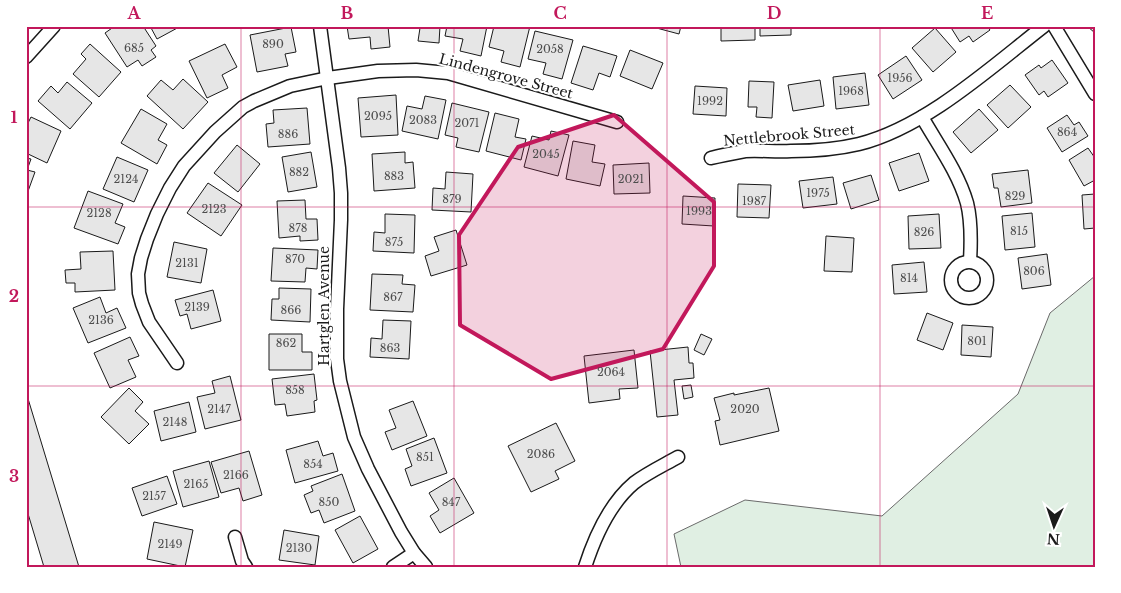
<svg xmlns="http://www.w3.org/2000/svg" width="1121" height="593" viewBox="0 0 1121 593" font-family="'Libre Baskerville',serif">
<style>
.green{fill:#e0efe3;stroke:#6a6a6a}
.building{fill:#e6e6e6;stroke:#1a1a1a}
.lines{fill:none;stroke-linecap:round;stroke-linejoin:round}
.minor-casing{stroke:#1a1a1a;stroke-width:15}
.minor{stroke:#fff;stroke-width:12}
.marked{fill:#c2185b;fill-opacity:0.2;stroke:#c2185b;stroke-width:4;stroke-linejoin:round}
.grid{fill:none;stroke:#c2185b;stroke-width:1;stroke-opacity:0.55}
.labels{text-anchor:middle;stroke-width:4;stroke-linejoin:round;paint-order:stroke}
.number-label{font-size:11px;fill:#4d4d4d}
.street-label{font-size:14px;fill:#1a1a1a;stroke:#fff}
.neatline{fill:none;stroke:#c2185b;stroke-width:2}
.grid-label{font-size:16px;text-anchor:middle;font-weight:bold;fill:#c2185b}
</style>
<rect width="100%" height="100%" fill="#fff"/>
<path class="green" d="M1095,276V567H681L674,534L745,500L882,516L1018,394L1050,313Z"/>
<g class="building">
<path d="M115,26H143L156,46L151,50L156,57L142,66L138,60L127,67L105,33Z"/>
<path d="M150,26H181L157,39Z"/>
<path d="M347,26H388L390,47L371,49L370,37L349,39Z"/>
<path d="M402,26H440L439,43L418,41L420,28Z"/>
<path d="M447,26H487L481,56L460,51L463,39L445,36Z"/>
<path d="M494,26H530L520,67L501,62L504,51L489,47Z"/>
<path d="M649,26H681L679,34Z"/>
<path d="M721,26H755V40L721,41Z"/>
<path d="M760,26H791V35L760,36Z"/>
<path d="M950,26H987L990,30L973,42L969,36L960,42Z"/>
<path d="M1087,26H1095V33Z"/>
<path d="M291,27L296,52L285,54L288,66L257,72L250,35Z"/>
<path d="M935,28L956,52L933,72L912,48Z"/>
<path d="M535,31L573,40L562,79L543,74L546,63L528,59Z"/>
<path d="M90,44L121,72L99,97L73,74L86,59L81,54Z"/>
<path d="M225,44L237,67L222,75L228,88L207,98L189,61Z"/>
<path d="M583,46L617,56L610,77L599,73L593,90L571,83Z"/>
<path d="M630,50L663,63L652,89L620,76Z"/>
<path d="M906,56L922,80L893,99L878,75Z"/>
<path d="M1052,60L1068,83L1048,97L1044,91L1039,95L1025,75L1039,65L1041,68Z"/>
<path d="M865,73L869,105L836,109L833,77Z"/>
<path d="M183,79L208,102L183,129L147,96L161,80L173,90Z"/>
<path d="M820,80L824,106L793,111L788,85Z"/>
<path d="M749,81L774,82L772,118L756,117L757,107H748Z"/>
<path d="M67,82L92,103L70,129L38,101L51,86L58,93Z"/>
<path d="M1010,85L1031,107L1008,128L987,105Z"/>
<path d="M695,86L727,88L726,116L693,114Z"/>
<path d="M396,95L398,135L361,137L358,98Z"/>
<path d="M425,96L446,100L438,139L402,131L407,106L422,109Z"/>
<path d="M452,103L489,112L479,152L456,147L458,138L445,135Z"/>
<path d="M307,108L310,144L268,147L266,124L274,123L273,110Z"/>
<path d="M141,109L167,124L158,140L167,145L157,164L121,143Z"/>
<path d="M979,109L998,130L971,153L953,132Z"/>
<path d="M495,113L519,119L515,137L526,139L521,160L486,151Z"/>
<path d="M1067,115L1074,125L1079,122L1088,136L1062,152L1047,128Z"/>
<path d="M31,117L61,131L47,163L26,153V127Z"/>
<path d="M551,131L569,135L558,176L524,167L532,136L549,140Z"/>
<path d="M573,141L595,145L592,162L605,164L600,186L566,179Z"/>
<path d="M237,145L260,164L238,192L214,173Z"/>
<path d="M1088,148L1095,158V180L1084,186L1069,160Z"/>
<path d="M311,152L317,187L288,192L282,157Z"/>
<path d="M405,152V163L413,162L415,188L374,191L372,154Z"/>
<path d="M919,153L929,181L899,191L889,163Z"/>
<path d="M117,157L148,170L134,202L103,189Z"/>
<path d="M26,158L31,159L27,170L35,172L27,194Z"/>
<path d="M649,163L650,193L614,194L613,165Z"/>
<path d="M1028,170L1032,203L1001,207L998,188H994L992,174Z"/>
<path d="M446,172L473,174L471,212L432,210L433,188L445,189Z"/>
<path d="M871,175L879,200L851,209L843,183Z"/>
<path d="M833,177L837,204L803,208L799,181Z"/>
<path d="M208,183L242,205L221,236L187,213Z"/>
<path d="M738,184L771,185L769,218L737,217Z"/>
<path d="M88,191L123,204L115,223L125,227L118,244L74,228Z"/>
<path d="M1095,194V228L1084,229L1082,195Z"/>
<path d="M683,196L715,198L714,226L682,224Z"/>
<path d="M305,200L306,219H317L318,240L300,241V236L279,238L277,201Z"/>
<path d="M1032,213L1035,247L1005,250L1002,216Z"/>
<path d="M385,214L415,215L414,253L373,251L374,232L385,233Z"/>
<path d="M939,214L941,248L909,249L908,216Z"/>
<path d="M456,230L467,265L431,276L425,256L439,251L434,237Z"/>
<path d="M826,236L854,238L852,272L824,271Z"/>
<path d="M174,242L207,249L201,283L167,277Z"/>
<path d="M273,248L318,250L317,269L306,268L305,282L271,281Z"/>
<path d="M113,251L115,290L75,292V283H66L65,270L81,269L80,252Z"/>
<path d="M1047,254L1051,285L1022,289L1018,258Z"/>
<path d="M924,262L927,292L894,294L892,265Z"/>
<path d="M372,274L403,275L402,284L415,285L413,312L370,310Z"/>
<path d="M279,288L311,289L310,322L271,320L272,299H279Z"/>
<path d="M213,290L221,321L191,329L187,314L180,316L175,300Z"/>
<path d="M100,297L106,313L117,308L126,328L88,343L73,308Z"/>
<path d="M927,313L953,323L943,350L917,340Z"/>
<path d="M383,320L411,321L409,359L370,357L371,338L382,339Z"/>
<path d="M962,325L993,327L991,357L961,355Z"/>
<path d="M269,334H302V352H312V370H269Z"/>
<path d="M701,334L712,339L704,355L694,350Z"/>
<path d="M130,337L139,356L128,360L136,377L110,388L94,353Z"/>
<path d="M688,347L689,363H693L694,378L674,380L678,415L657,417L650,351Z"/>
<path d="M634,350L638,388L619,389L620,399L589,403L584,356Z"/>
<path d="M314,374L317,400L314,401L315,412L287,416L285,404L275,405L272,379Z"/>
<path d="M230,376L241,420L205,429L197,397L215,393L212,381Z"/>
<path d="M691,385L693,397L684,399L682,386Z"/>
<path d="M129,388L143,402L135,411L149,424L129,444L101,417Z"/>
<path d="M769,388L779,431L720,445L715,421L720,420L714,398L734,393V395Z"/>
<path d="M26,392L79,567H44L26,507Z"/>
<path d="M413,401L427,436L392,450L385,432L396,428L389,410Z"/>
<path d="M189,402L196,432L161,441L154,411Z"/>
<path d="M556,423L575,461L555,471L559,479L531,492L508,446Z"/>
<path d="M434,438L447,473L411,486L405,469L412,466L406,449Z"/>
<path d="M318,441L323,456L333,453L338,471L295,483L286,450Z"/>
<path d="M249,451L262,495L243,501L239,488L221,493L211,462Z"/>
<path d="M209,461L219,497L183,507L173,471Z"/>
<path d="M342,474L355,511L324,523L319,510L311,513L304,495L313,491L311,486Z"/>
<path d="M167,476L177,504L142,516L132,488Z"/>
<path d="M454,478L474,513L440,533L430,516L439,510L429,493Z"/>
<path d="M360,516L378,549L353,563L335,530Z"/>
<path d="M154,522L193,530L185,567L147,559Z"/>
<path d="M284,530L319,536L315,565L279,560Z"/>
</g>
<g class="lines">
<defs>
<g id="minor">
<path d="M320,26L339,168L341,193V220L337,309V359L340,381L354,437L368,469L401,532L414,553L426,567"/>
<path d="M1054,26L1095,94"/>
<path d="M26,57L54,26"/>
<path d="M922,117C938,145 958,172 967,203C971,219 971,244 970,261"/>
<path d="M711,158C723,155 734,153 745,151C760,150 776,152 791,151C812,151 838,149 859,144C926,127 990,68 1044,26"/>
<circle cx="969" cy="280" r="18"/>
<path d="M177,363L149,322L142,304L139,293L138,274L141,258L147,239L157,214L170,188L184,166L215,132L243,107L254,101L290,86L328,78L378,71L416,70L448,73L617,122"/>
<path d="M235,537L242,561L246,567"/>
<path d="M393,567L414,553"/>
<path d="M585,567C595,536 609,504 634,483C647,473 664,465 678,457"/>
</g>
</defs>
<use href="#minor" class="minor-casing"/>
<use href="#minor" class="minor"/>
</g>
<path class="marked" d="M614,115L714,202V266L663,349L551,379L460,325L459,235L518,147Z"/>
<path class="grid" d="M241,26V567M454,26V567M667,26V567M880,26V567M26,207H1095M26,386H1095"/>
<g class="labels">
<g class="number-label">
<text x="273" y="48">890</text>
<text x="134" y="52">685</text>
<text x="550" y="53">2058</text>
<text x="900" y="82">1956</text>
<text x="851" y="95">1968</text>
<text x="710" y="105">1992</text>
<text x="378" y="120">2095</text>
<text x="423" y="124">2083</text>
<text x="467" y="127">2071</text>
<text x="1067" y="136">864</text>
<text x="288" y="138">886</text>
<text x="546" y="158">2045</text>
<text x="299" y="176">882</text>
<text x="394" y="180">883</text>
<text x="126" y="183">2124</text>
<text x="631" y="183">2021</text>
<text x="818" y="197">1975</text>
<text x="1015" y="200">829</text>
<text x="452" y="203">879</text>
<text x="754" y="205">1987</text>
<text x="214" y="213">2123</text>
<text x="699" y="215">1993</text>
<text x="99" y="217">2128</text>
<text x="298" y="232">878</text>
<text x="1019" y="235">815</text>
<text x="924" y="236">826</text>
<text x="394" y="246">875</text>
<text x="295" y="263">870</text>
<text x="187" y="267">2131</text>
<text x="1034" y="275">806</text>
<text x="909" y="282">814</text>
<text x="393" y="301">867</text>
<text x="197" y="311">2139</text>
<text x="291" y="314">866</text>
<text x="101" y="324">2136</text>
<text x="977" y="345">801</text>
<text x="286" y="347">862</text>
<text x="390" y="352">863</text>
<text x="611" y="376">2064</text>
<text x="295" y="394">858</text>
<text x="219" y="413">2147</text>
<text x="745" y="413">2020</text>
<text x="175" y="426">2148</text>
<text x="541" y="458">2086</text>
<text x="425" y="461">851</text>
<text x="313" y="468">854</text>
<text x="236" y="479">2166</text>
<text x="196" y="488">2165</text>
<text x="154" y="500">2157</text>
<text x="329" y="506">850</text>
<text x="451" y="506">847</text>
<text x="170" y="548">2149</text>
<text x="299" y="552">2130</text>
</g>
<g class="street-label">
<text transform="translate(506 76) rotate(15)" y="5">Lindengrove Street</text>
<text transform="translate(789 135) rotate(-5)" y="5">Nettlebrook Street</text>
<text transform="translate(324 306) rotate(-90)" y="5">Hartglen Avenue</text>
</g>
</g>
<rect width="1121" height="593" fill="none" stroke="#ffffff" stroke-width="55"/>
<g transform="translate(1054 526) rotate(183)" stroke="#ffffff" stroke-width="4" paint-order="stroke">
<path d="M0-4L9 19L0 12L-9 19Z" fill="#1a1a1a"/>
<text y="-8" font-size="14" font-weight="bold" text-anchor="middle" fill="#1a1a1a">N</text>
</g>
<rect x="28" y="28" width="1066" height="538" class="neatline"/>
<g class="grid-label">
<text x="134" y="19">A</text>
<text x="347" y="19">B</text>
<text x="560" y="19">C</text>
<text x="774" y="19">D</text>
<text x="987" y="19">E</text>
<text x="14" y="123">1</text>
<text x="14" y="302">2</text>
<text x="14" y="482">3</text>
</g>
</svg>
